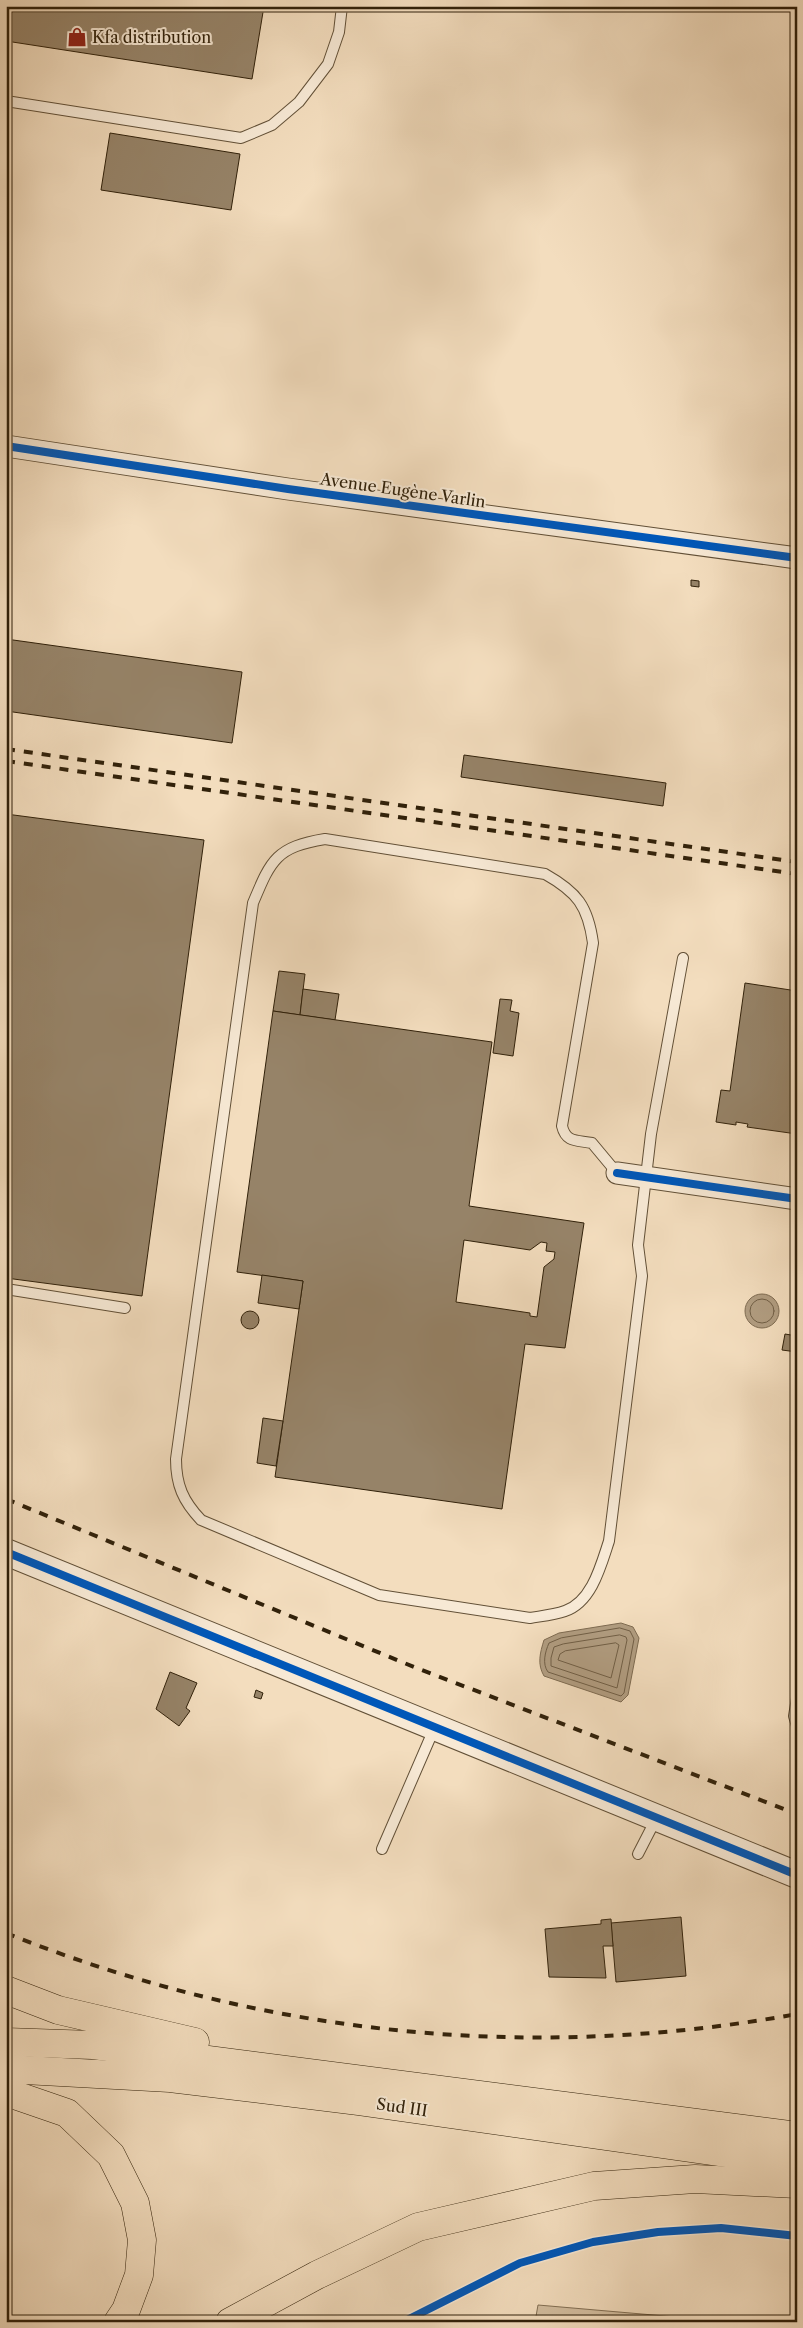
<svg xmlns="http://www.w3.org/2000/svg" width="803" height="2328" viewBox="0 0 803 2328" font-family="'Libre Caslon Text',serif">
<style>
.green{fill:#d2bd9f;stroke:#826f54}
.water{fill:#b19d81;stroke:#7e6b51}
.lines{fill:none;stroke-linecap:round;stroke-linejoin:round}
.shore{stroke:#715f46;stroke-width:1}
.building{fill:#968368;stroke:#31210a;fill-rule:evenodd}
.service-casing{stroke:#625037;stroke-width:12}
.minor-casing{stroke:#625037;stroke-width:23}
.tertiary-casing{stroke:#625037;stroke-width:28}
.trunk-casing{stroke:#31210a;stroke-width:29}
.service{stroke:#f7e9d5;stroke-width:10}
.minor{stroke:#f7e9d5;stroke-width:21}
.tertiary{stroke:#f7e9d5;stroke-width:26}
.trunk{stroke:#f3ddbe;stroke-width:28}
.rail{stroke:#31210a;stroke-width:4;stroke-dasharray:9 9;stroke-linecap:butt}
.cycleway-casing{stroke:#f7e9d5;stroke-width:11}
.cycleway{stroke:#0057b8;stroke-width:8}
.labels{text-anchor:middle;stroke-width:4;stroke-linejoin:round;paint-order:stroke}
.poi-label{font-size:16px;fill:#31210a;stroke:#f7e9d5;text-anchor:start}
.street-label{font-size:16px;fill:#31210a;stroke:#f7e9d5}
</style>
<rect width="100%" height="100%" fill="#f3ddbe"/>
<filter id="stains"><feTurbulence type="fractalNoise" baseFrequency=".004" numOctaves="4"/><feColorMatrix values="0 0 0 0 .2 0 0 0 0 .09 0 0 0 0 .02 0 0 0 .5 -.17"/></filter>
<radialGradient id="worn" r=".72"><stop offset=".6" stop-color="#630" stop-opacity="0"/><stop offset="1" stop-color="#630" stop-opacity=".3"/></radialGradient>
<path class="green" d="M538,2305L734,2322H535Z"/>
<g class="water">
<circle cx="762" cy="1311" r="17"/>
<path d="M621,1623L633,1627L639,1638L628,1695L621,1702L544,1676C537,1664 540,1653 544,1640L559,1633Z"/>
</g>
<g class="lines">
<g class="shore">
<circle cx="762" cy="1311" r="12"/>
<path d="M620,1628L630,1631L634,1639L624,1693L621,1696L548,1672C542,1664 545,1652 549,1643L561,1638Z"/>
<path d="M620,1635L626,1637L627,1640L617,1688L551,1666V1658L554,1647L563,1644Z"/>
<path d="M616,1643L619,1645L611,1678L558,1660L560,1654L565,1651Z"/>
</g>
</g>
<g class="building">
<path d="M6,6H264L252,79L6,41Z"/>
<path d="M110,133L240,154L231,210L101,190Z"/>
<path d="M691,580L699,581V587L691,586Z"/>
<path d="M6,639L242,672L232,743L6,711Z"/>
<path d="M464,755L666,783L663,806L461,777Z"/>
<path d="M6,814L204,840L142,1296L6,1278Z"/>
<path d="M279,971L305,974L300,1015L273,1011Z"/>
<path d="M745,983L797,991V1134L747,1127L748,1124L736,1122V1125L716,1122L721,1090L730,1091Z"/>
<path d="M303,989L339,994L335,1020L300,1015Z"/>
<path d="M500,999L512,1000L510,1011L519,1013L513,1056L493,1053Z"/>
<path d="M273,1011L492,1042L469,1206L584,1223L565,1348L525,1344L502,1509L275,1477L303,1281L237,1272ZM464,1240L530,1250L541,1242L547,1243L546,1251L555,1252L554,1259L544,1267L537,1317L530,1316V1313L456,1302Z"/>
<path d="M262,1275L303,1281L299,1309L258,1303Z"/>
<circle cx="250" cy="1320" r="9"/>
<path d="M785,1334L797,1336V1352L782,1350Z"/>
<path d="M263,1418L283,1421L276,1466L257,1463Z"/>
<path d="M170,1672L197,1683L186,1708L190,1711L179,1726L156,1709Z"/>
<path d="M256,1690L263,1693L261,1699L254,1697Z"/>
<path d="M681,1917L686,1976L616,1982L611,1923Z"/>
<path d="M611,1919L613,1946H603L606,1978L549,1977L545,1929L601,1924V1920Z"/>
</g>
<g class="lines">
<defs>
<g id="service">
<path d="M6,101L241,138L272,125L299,102L328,64L339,32L342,6"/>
<path d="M617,1173L592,1143C577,1140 566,1143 562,1126L593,943C588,906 577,892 545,874L325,839C276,847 271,860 253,903L176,1459C176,1485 183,1501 201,1520L379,1595L530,1618C542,1616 554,1615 565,1611C592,1602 601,1565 609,1541L642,1276L638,1245L651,1134L683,958"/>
<path d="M6,1289L125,1308"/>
<path d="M797,1698L794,1716L797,1726"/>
<path d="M382,1849L434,1729"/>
<path d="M638,1854L656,1819"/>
</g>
<g id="minor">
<path d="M6,446L288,489L797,558"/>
<path d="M617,1173L797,1199"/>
</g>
<path id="tertiary" d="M6,1552L797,1875"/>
<g id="trunk">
<path d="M6,1990L58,2010L195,2042"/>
<path d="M6,2042L93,2045L797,2136"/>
<path d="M6,2069L170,2078L359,2101L797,2163"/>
<path d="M6,2092L67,2113L111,2155L135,2203L142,2240L139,2275L126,2310L118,2322"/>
<path d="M230,2322L317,2275L418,2227L594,2186L695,2179L797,2184"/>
</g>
</defs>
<use href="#service" class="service-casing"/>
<use href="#minor" class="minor-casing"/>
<use href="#tertiary" class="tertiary-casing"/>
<use href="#trunk" class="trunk-casing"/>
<use href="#service" class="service"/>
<use href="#minor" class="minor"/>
<use href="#tertiary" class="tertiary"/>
<use href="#trunk" class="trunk"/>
<g class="rail">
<path d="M6,749L797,862"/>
<path d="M6,761L797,874"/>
<path d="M6,1499L414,1667L797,1814"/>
<path d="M6,1933C260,2035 528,2063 797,2014"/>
</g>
<defs>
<g id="cycleway">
<path d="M6,446L288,489L797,558"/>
<path d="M617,1173L797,1199"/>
<path d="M6,1552L797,1875"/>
<path d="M403,2322L520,2263L593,2242L658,2232L721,2228L797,2236"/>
</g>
</defs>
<use href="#cycleway" class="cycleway-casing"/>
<use href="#cycleway" class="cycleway"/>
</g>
<defs>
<symbol id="shop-bare" viewBox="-9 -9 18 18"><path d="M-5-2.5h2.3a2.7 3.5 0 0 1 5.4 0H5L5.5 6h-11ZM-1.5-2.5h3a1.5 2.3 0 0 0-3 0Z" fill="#8f2418" stroke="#f7e9d5" stroke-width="2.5" paint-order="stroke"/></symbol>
</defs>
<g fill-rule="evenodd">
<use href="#shop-bare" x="63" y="23" width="28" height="28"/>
</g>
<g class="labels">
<g class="poi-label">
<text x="92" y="43">Kfa distribution</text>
</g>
<g class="street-label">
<text transform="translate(403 490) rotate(8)" y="6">Avenue Eugène Varlin</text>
<text transform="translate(402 2107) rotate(8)" y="6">Sud III</text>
</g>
</g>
<rect width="803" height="2328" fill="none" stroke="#f3ddbe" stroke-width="25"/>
<rect x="8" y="8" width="788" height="2313" fill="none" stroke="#31210a" stroke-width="2.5"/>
<rect x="12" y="12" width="778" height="2303" fill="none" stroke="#31210a"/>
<rect width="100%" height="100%" filter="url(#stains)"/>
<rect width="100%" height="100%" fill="url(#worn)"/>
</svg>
